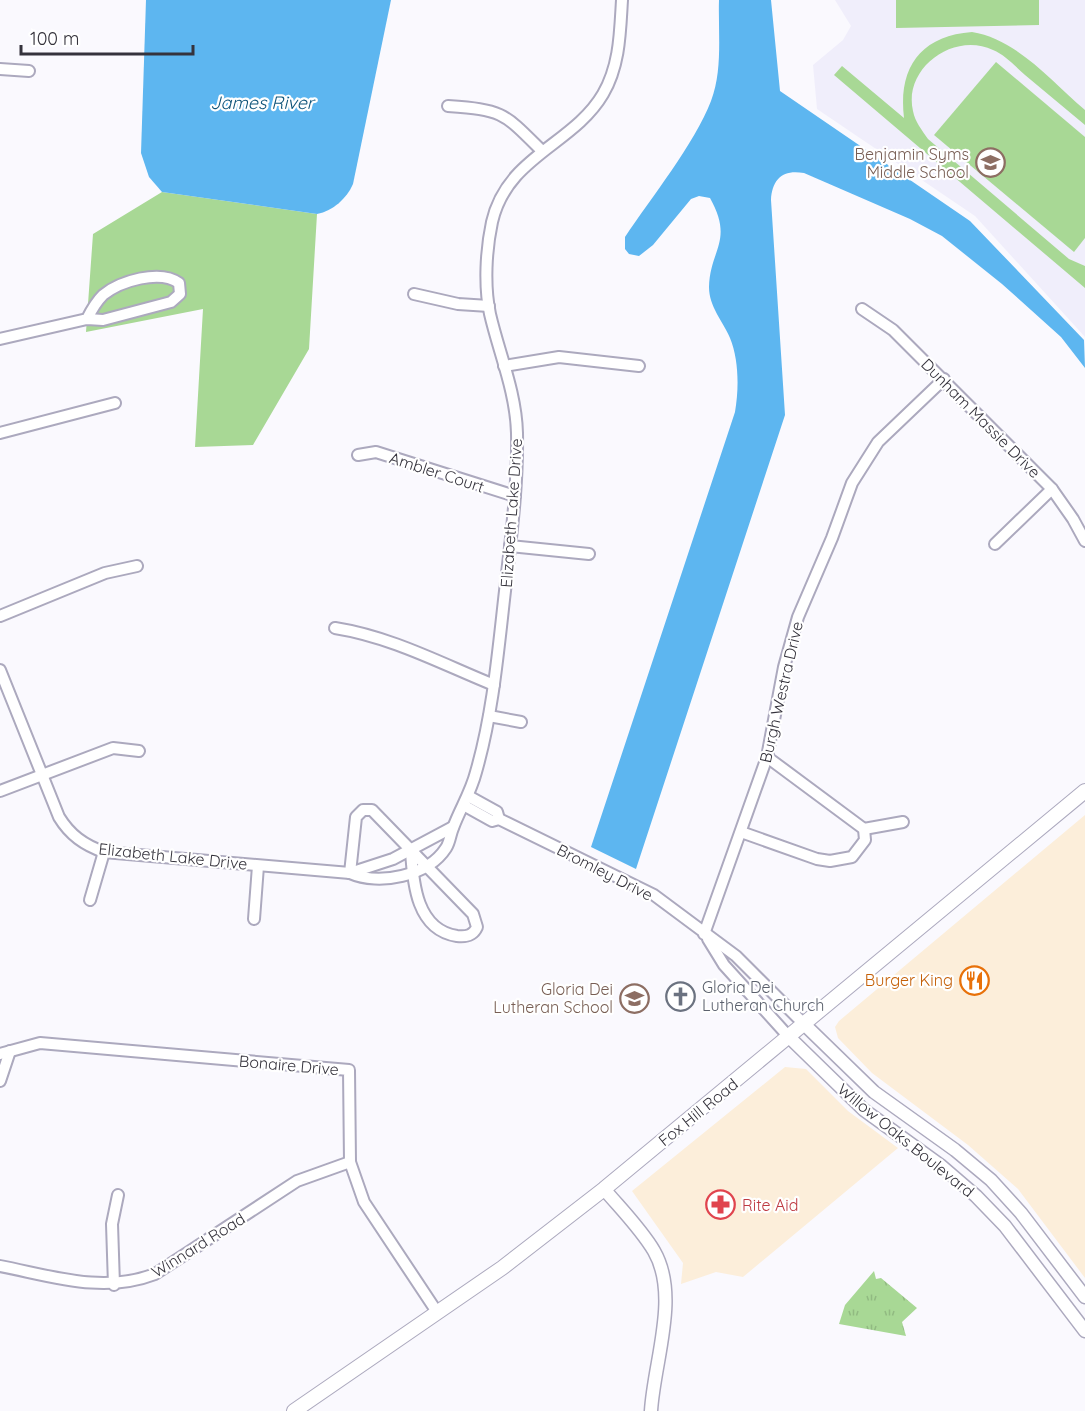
<svg xmlns="http://www.w3.org/2000/svg" width="1085" height="1411" viewBox="0 0 1085 1411" font-family="Quicksand,sans-serif">
<style>
.commercial{fill:#fceeda}
.built{fill:#f0eefb}
.park{fill:url(#park-tufts)}
.garden{fill:#a8d895}
.water{fill:#5db6f0}
.lines{fill:none;stroke-linecap:round;stroke-linejoin:round}
.minor-casing{stroke:#aca9be;stroke-width:14}
.tertiary-casing{stroke:#aca9be;stroke-width:15}
.secondary-casing{stroke:#aca9be;stroke-width:16}
.minor{stroke:#fff;stroke-width:10}
.tertiary{stroke:#fff;stroke-width:12}
.secondary{stroke:#fff;stroke-width:14}
.labels{text-anchor:middle;stroke-width:4.5;stroke-linejoin:round;paint-order:stroke}
.education-label{font-size:16px;fill:#785e54;stroke:#fff;text-anchor:end}
.street-label{font-size:16px;fill:#35333c;stroke:#fff}
.food-label{font-size:16px;fill:#c56008;stroke:#fff;text-anchor:end}
.worship-label{font-size:16px;fill:#5b616d;stroke:#fff;text-anchor:start}
.health-label{font-size:16px;fill:#be3a42;stroke:#fff;text-anchor:start}
.water-label{font-size:18px;font-style:italic;fill:#0d5379;stroke:#fff}
</style>
<defs>
<pattern id="park-tufts" width="24" height="20" patternUnits="userSpaceOnUse" patternTransform="scale(1.5)"><rect width="24" height="20" fill="#a8d895"/><path d="M3 7l-1-3M5 7V3M7 7l1-3M15 17l-1-3M17 17v-4M19 17l1-3" fill="none" stroke="#91ba81"/></pattern>
</defs>
<rect width="100%" height="100%" fill="#faf9fe"/>
<g class="commercial">
<path d="M1085,815V1278L1018,1189L968,1145L872,1073L838,1038L835,1027L839,1021Z"/>
<path d="M785,1067L806,1069L848,1111L898,1148L743,1277L716,1272L681,1284L683,1263L632,1191Z"/>
</g>
<path class="built" d="M835,0H1085V337L975,216L817,109L813,65L843,40L851,26Z"/>
<path class="park" d="M874,1271L876,1279L881,1278L917,1308L902,1322L906,1336L839,1324L845,1305Z"/>
<g class="garden">
<path d="M896,0H1039V25L896,28Z"/>
<path d="M972,32C1017,39 1052,82 1085,110V125C1065,108 1045,92 1025,75C1015,66 1005,55 993,50C954,31 903,68 913,111C915,122 922,130 928,139L1069,259L1085,266V288L834,75L842,66L904,118C898,68 920,36 972,32Z"/>
<path d="M996,62L1085,137V238L1074,252L934,135Z"/>
<path d="M162,192L317,214L309,349L253,445L195,447L203,309L86,332L93,234Z"/>
</g>
<g class="water">
<path d="M146,0H391L353,184C347,198 333,211 317,214L162,192L149,177L141,153Z"/>
<path d="M719,0H771L780,91L970,221L1084,340L1085,368L1061,337L1002,284L942,236L910,219L804,173C783,169 772,179 771,200L785,415L636,869L591,847L735,412C739,389 739,360 730,338C723,321 709,307 709,287C710,249 734,241 710,198L699,196L691,199L653,245L639,256L629,254L625,249V237C651,198 695,143 711,101C723,70 718,32 719,0Z"/>
</g>
<g class="lines">
<defs>
<g id="minor">
<path d="M0,69L29,71"/>
<path d="M448,106C503,110 503,112 542,151"/>
<path d="M414,294L458,304L489,306"/>
<path d="M862,309L893,330L1052,489L1073,519L1085,541"/>
<path d="M0,339L87,319L103,320L171,302L180,294L179,283C160,269 120,281 103,295C96,302 91,311 87,319"/>
<path d="M504,366L559,357L639,366"/>
<path d="M0,433L115,403"/>
<path d="M358,455L376,452L515,496"/>
<path d="M995,544L1052,489"/>
<path d="M510,546L589,554"/>
<path d="M0,616L105,573L137,566"/>
<path d="M335,628C392,637 442,664 494,685"/>
<path d="M0,670L59,817C70,835 84,845 104,852L350,873C379,886 428,876 446,848C450,842 450,835 453,828C460,809 471,792 476,772C493,713 498,652 505,591C511,538 518,486 517,433C516,392 499,353 490,314C484,286 486,250 492,222C507,156 573,145 603,94C620,65 620,32 622,0"/>
<path d="M489,716L521,722"/>
<path d="M0,791L113,748L139,751"/>
<path d="M468,796L497,812L499,819"/>
<path d="M465,806L492,821L499,819L654,895L736,956L805,1025"/>
<path d="M864,829L903,822"/>
<path d="M741,832L817,859L830,861L852,857L865,840L864,829L767,757"/>
<path d="M350,873L356,817L363,810H372L473,914L477,927C473,936 466,937 457,936C417,930 413,884 411,851"/>
<path d="M350,873L393,859L453,827"/>
<path d="M90,900L104,852"/>
<path d="M254,919L258,866"/>
<path d="M704,934L767,757L784,667L798,617L832,538L852,483L878,442L944,379"/>
<path d="M708,939L724,965L789,1037"/>
<path d="M0,1054L40,1043L349,1070L350,1162L364,1202L437,1312"/>
<path d="M0,1081L10,1051"/>
<path d="M0,1266C52,1276 103,1294 155,1274L297,1181L350,1162"/>
<path d="M114,1285L112,1224L118,1195"/>
</g>
<g id="tertiary">
<path d="M805,1025L874,1092L955,1150L991,1180L1021,1213L1085,1297"/>
<path d="M789,1037L864,1110L940,1165L976,1196L1005,1226L1085,1331"/>
<path d="M604,1189C621,1209 641,1229 654,1251C680,1296 654,1361 651,1411"/>
</g>
<path id="secondary" d="M294,1411L502,1268L604,1189L1085,791"/>
</defs>
<use href="#minor" class="minor-casing"/>
<use href="#tertiary" class="tertiary-casing"/>
<use href="#secondary" class="secondary-casing"/>
<use href="#minor" class="minor"/>
<use href="#tertiary" class="tertiary"/>
<use href="#secondary" class="secondary"/>
</g>
<defs>
<symbol id="school-ring" viewBox="-11 -11 22 22"><circle r="9.5" fill="#fff" stroke="#8d6e63" stroke-width="1.5"/><path d="M0-5L7-2L0 1L-7-2ZM-4 1L0 2.5L4 1V4Q0 6-4 4Z" fill="#8d6e63"/></symbol>
<symbol id="restaurant-ring" viewBox="-11 -11 22 22"><circle r="9.5" fill="#fff" stroke="#e8710a" stroke-width="1.5"/><path d="M-5-6h1v4h1v-4h1v4h1v-4h1v5L-1.5 .5V6h-2V.5L-5-1ZM5-6V6H3V1.5H1.5Q1.5-4 5-6Z" fill="#e8710a"/></symbol>
<symbol id="church-ring" viewBox="-11 -11 22 22"><circle r="9.5" fill="#fff" stroke="#6b7280" stroke-width="1.5"/><path d="M-1.2-6h2.4v3.5h3.3v2.4h-3.3V6h-2.4V-.1h-3.3v-2.4h3.3Z" fill="#6b7280"/></symbol>
<symbol id="pharmacy-ring" viewBox="-11 -11 22 22"><circle r="9.5" fill="#fff" stroke="#e0444e" stroke-width="1.5"/><path d="M-2-6h4v4h4v4h-4v4h-4v-4h-4v-4h4Z" fill="#e0444e"/></symbol>
</defs>
<g fill-rule="evenodd">
<use href="#school-ring" x="974" y="146" width="33" height="33"/>
<use href="#restaurant-ring" x="958" y="964" width="33" height="33"/>
<use href="#church-ring" x="664" y="980" width="33" height="33"/>
<use href="#school-ring" x="618" y="982" width="33" height="33"/>
<use href="#pharmacy-ring" x="704" y="1188" width="33" height="33"/>
</g>
<g class="labels">
<g class="education-label">
<text x="969" y="160">Benjamin Syms<tspan x="969" dy="18">Middle School</tspan></text>
<text x="613" y="995">Gloria Dei<tspan x="613" dy="18">Lutheran School</tspan></text>
</g>
<g class="street-label">
<text transform="translate(981 418) rotate(45)" y="6">Dunham Massie Drive</text>
<text transform="translate(437 472) rotate(18)" y="6">Ambler Court</text>
<text transform="translate(511 513) rotate(-86)" y="6">Elizabeth Lake Drive</text>
<text transform="translate(781 692) rotate(-77)" y="6">Burgh Westra Drive</text>
<text transform="translate(173 856) rotate(6)" y="6">Elizabeth Lake Drive</text>
<text transform="translate(605 872) rotate(27)" y="6">Bromley Drive</text>
<text transform="translate(289 1065) rotate(5)" y="6">Bonaire Drive</text>
<text transform="translate(698 1112) rotate(-39)" y="6">Fox Hill Road</text>
<text transform="translate(906 1140) rotate(39)" y="6">Willow Oaks Boulevard</text>
<text transform="translate(198 1245) rotate(-32)" y="6">Winnard Road</text>
</g>
<g class="food-label">
<text x="953" y="986">Burger King</text>
</g>
<g class="worship-label">
<text x="702" y="993">Gloria Dei<tspan x="702" dy="18">Lutheran Church</tspan></text>
</g>
<g class="health-label">
<text x="742" y="1211">Rite Aid</text>
</g>
<g class="water-label">
<text x="262" y="109">James River</text>
</g>
</g>
<path d="M21 45v9h172v-9" fill="none" stroke="#35333c" stroke-width="3"/>
<text x="30" y="45" font-size="18" fill="#35333c" stroke="#ffffff" stroke-width="4.5" paint-order="stroke">100 m</text>
</svg>
